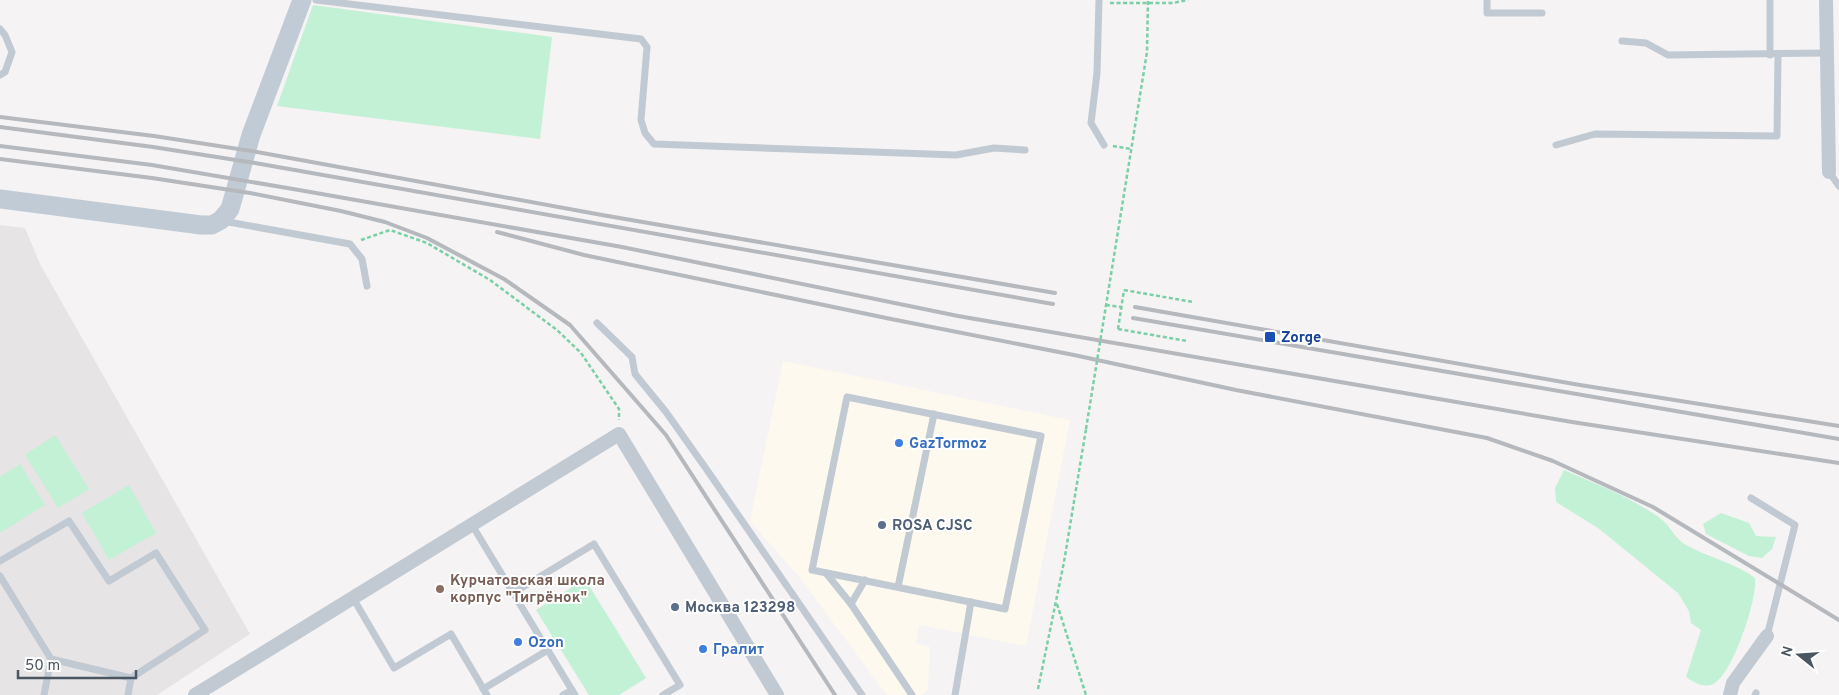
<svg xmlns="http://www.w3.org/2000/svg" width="1839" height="695" viewBox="0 0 1839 695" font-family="Overpass,sans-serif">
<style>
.commercial{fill:#fdf9ef}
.education{fill:#e6e4e5}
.green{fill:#c3f1d5}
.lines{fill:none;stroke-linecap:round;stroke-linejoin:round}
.path{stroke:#7ad0a6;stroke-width:2.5;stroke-dasharray:4 2.5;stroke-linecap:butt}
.lane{stroke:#c1cad2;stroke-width:7}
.street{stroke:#c1cad2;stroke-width:14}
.secondary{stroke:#c1cbd6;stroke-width:19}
.rail{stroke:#b5b8bd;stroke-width:4}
.path-bridge{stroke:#7ad0a6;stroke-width:2.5;stroke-dasharray:4 2.5;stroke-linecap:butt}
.transit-dot{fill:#1a4fb4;stroke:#fff;stroke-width:2}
.shop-dot{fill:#3f7fe0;stroke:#fff;stroke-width:2}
.service-dot{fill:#5c6f8a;stroke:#fff;stroke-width:2}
.education-dot{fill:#8d6e63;stroke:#fff;stroke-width:2}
.labels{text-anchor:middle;stroke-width:4;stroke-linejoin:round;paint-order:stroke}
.transit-label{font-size:15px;font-weight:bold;fill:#164399;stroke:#fff;text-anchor:start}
.shop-label{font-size:15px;font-weight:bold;fill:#366cbe;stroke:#fff;text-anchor:start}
.service-label{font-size:15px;font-weight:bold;fill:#4e5e75;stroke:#fff;text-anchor:start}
.education-label{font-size:15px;font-weight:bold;fill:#785e54;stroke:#fff;text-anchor:start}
</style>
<rect width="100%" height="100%" fill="#f5f3f3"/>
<path class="commercial" d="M783,361L1070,420L1026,646L919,625L916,644L930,647L928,690L921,695H887L799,577L750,521Z"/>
<path class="education" d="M0,225L25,228L40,264L250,634L157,695H0Z"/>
<g class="green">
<path d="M313,5L552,37L540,139L277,106Z"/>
<path d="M55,435L89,489L58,508L25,455Z"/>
<path d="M20,464L45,505L0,533V477Z"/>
<path d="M1564,470C1596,484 1630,497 1660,518C1670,525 1675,539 1686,545C1709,558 1734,562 1755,578C1758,598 1733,672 1715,683C1706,689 1694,683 1686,677L1701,630L1691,623L1689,611L1678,593L1598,528L1556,502L1555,488Z"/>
<path d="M129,485L156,533L109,560L82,513Z"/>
<path d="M1721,513L1749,523L1756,536L1776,537L1772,549L1762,558L1749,556L1706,534L1703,524Z"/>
<path d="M585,579L646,678L619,695H589L536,610Z"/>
</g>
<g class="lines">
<g class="path">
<path d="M1110,3H1173L1188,0"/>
<path d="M1113,146L1131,149"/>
<path d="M361,240L390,230L427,243L490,280L557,330L581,353L619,409V420"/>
<path d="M1124,290L1193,302"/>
<path d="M1106,305L1121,307"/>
<path d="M1118,329L1187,341"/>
<path d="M1057,604L1086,695"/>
<path d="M1038,689L1064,562L1086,429"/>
</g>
<g class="lane">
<path d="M316,0L641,39L647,47L641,120L645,133L654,144L956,155L994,148L1025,150"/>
<path d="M1099,0L1097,73L1091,123L1104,145"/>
<path d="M1487,0V13H1542"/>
<path d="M0,29L5,35L12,52L5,72L0,75"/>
<path d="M1622,41L1646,43L1668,55L1827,53"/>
<path d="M1770,55V0"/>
<path d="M1556,145L1595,134L1777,136L1778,54"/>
<path d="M1829,172L1839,186"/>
<path d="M223,221L350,244L362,259L367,286"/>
<path d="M597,323L632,357L635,374L666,412L707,470L862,695"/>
<path d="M847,397L1041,436L1005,609L812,570Z"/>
<path d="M1751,498L1795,525L1767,636"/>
<path d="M472,525L575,695"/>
<path d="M0,561L69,521L109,581L156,553L205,630L131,678L51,659L0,576"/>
<path d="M826,573L851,604L912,695"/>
<path d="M898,587L934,414"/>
<path d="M513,593L594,544L680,685L663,695"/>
<path d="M353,598L394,668L451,634L487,695"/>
<path d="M851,604L865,580"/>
<path d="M483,689L548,650"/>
<path d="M44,695L51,659"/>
<path d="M128,695L131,678"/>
<path d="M563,695L572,690"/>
<path d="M955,695L971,602"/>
<path d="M1755,695L1756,693"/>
</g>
<g class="street">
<path d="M1826,0L1829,172"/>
<path d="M195,695L619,434L777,695"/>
<path d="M1730,695L1733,683L1767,636"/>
</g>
<path class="secondary" d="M0,199L201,225H212L221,220L230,209L251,135L302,0"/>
<g class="rail">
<path d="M0,117L154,136L257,152L602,215L1055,293"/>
<path d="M0,127L153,147L255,163L1053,304"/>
<path d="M0,146L152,165L299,190L622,247L958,316L1572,422L1839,463"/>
<path d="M0,159L152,178L250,193L341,211L385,222L427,238L504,279L570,325L666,435L835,695"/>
<path d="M497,232L584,255L891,319L1074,355L1236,390L1487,438L1553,461L1653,507L1839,620"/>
<path d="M1135,307L1580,385L1839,426"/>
<path d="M1133,318L1839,439"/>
</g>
<g class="path-bridge">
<path d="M1118,329L1124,290"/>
<path d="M1086,429L1147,52L1148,0"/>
</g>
</g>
<rect class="transit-dot" x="1264" y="331" width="12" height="12" rx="2.5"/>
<g class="shop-dot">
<circle cx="899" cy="443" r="5"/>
<circle cx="518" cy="642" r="5"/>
<circle cx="703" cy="649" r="5"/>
</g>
<g class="service-dot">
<circle cx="882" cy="525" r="5"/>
<circle cx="675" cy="607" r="5"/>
</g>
<circle class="education-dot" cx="440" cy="589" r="5"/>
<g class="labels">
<g class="transit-label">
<text x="1281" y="342">Zorge</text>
</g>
<g class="shop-label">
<text x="909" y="448">GazTormoz</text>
<text x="528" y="647">Ozon</text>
<text x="713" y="654">Гралит</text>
</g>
<g class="service-label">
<text x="892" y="530">ROSA CJSC</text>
<text x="685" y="612">Москва 123298</text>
</g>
<g class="education-label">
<text x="450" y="585">Курчатовская школа<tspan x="450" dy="17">корпус "Тигрёнок"</tspan></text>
</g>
</g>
<g transform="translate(1799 655) rotate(287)" stroke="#ffffff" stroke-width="4" paint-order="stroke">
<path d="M0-4L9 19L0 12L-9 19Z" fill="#4a5661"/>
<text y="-8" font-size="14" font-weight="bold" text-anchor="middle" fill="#4a5661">N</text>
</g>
<path d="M18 670v8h118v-8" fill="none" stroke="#4a5661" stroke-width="2.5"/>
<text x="25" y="670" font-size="15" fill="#4a5661" stroke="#ffffff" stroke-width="4" paint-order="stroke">50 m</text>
</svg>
